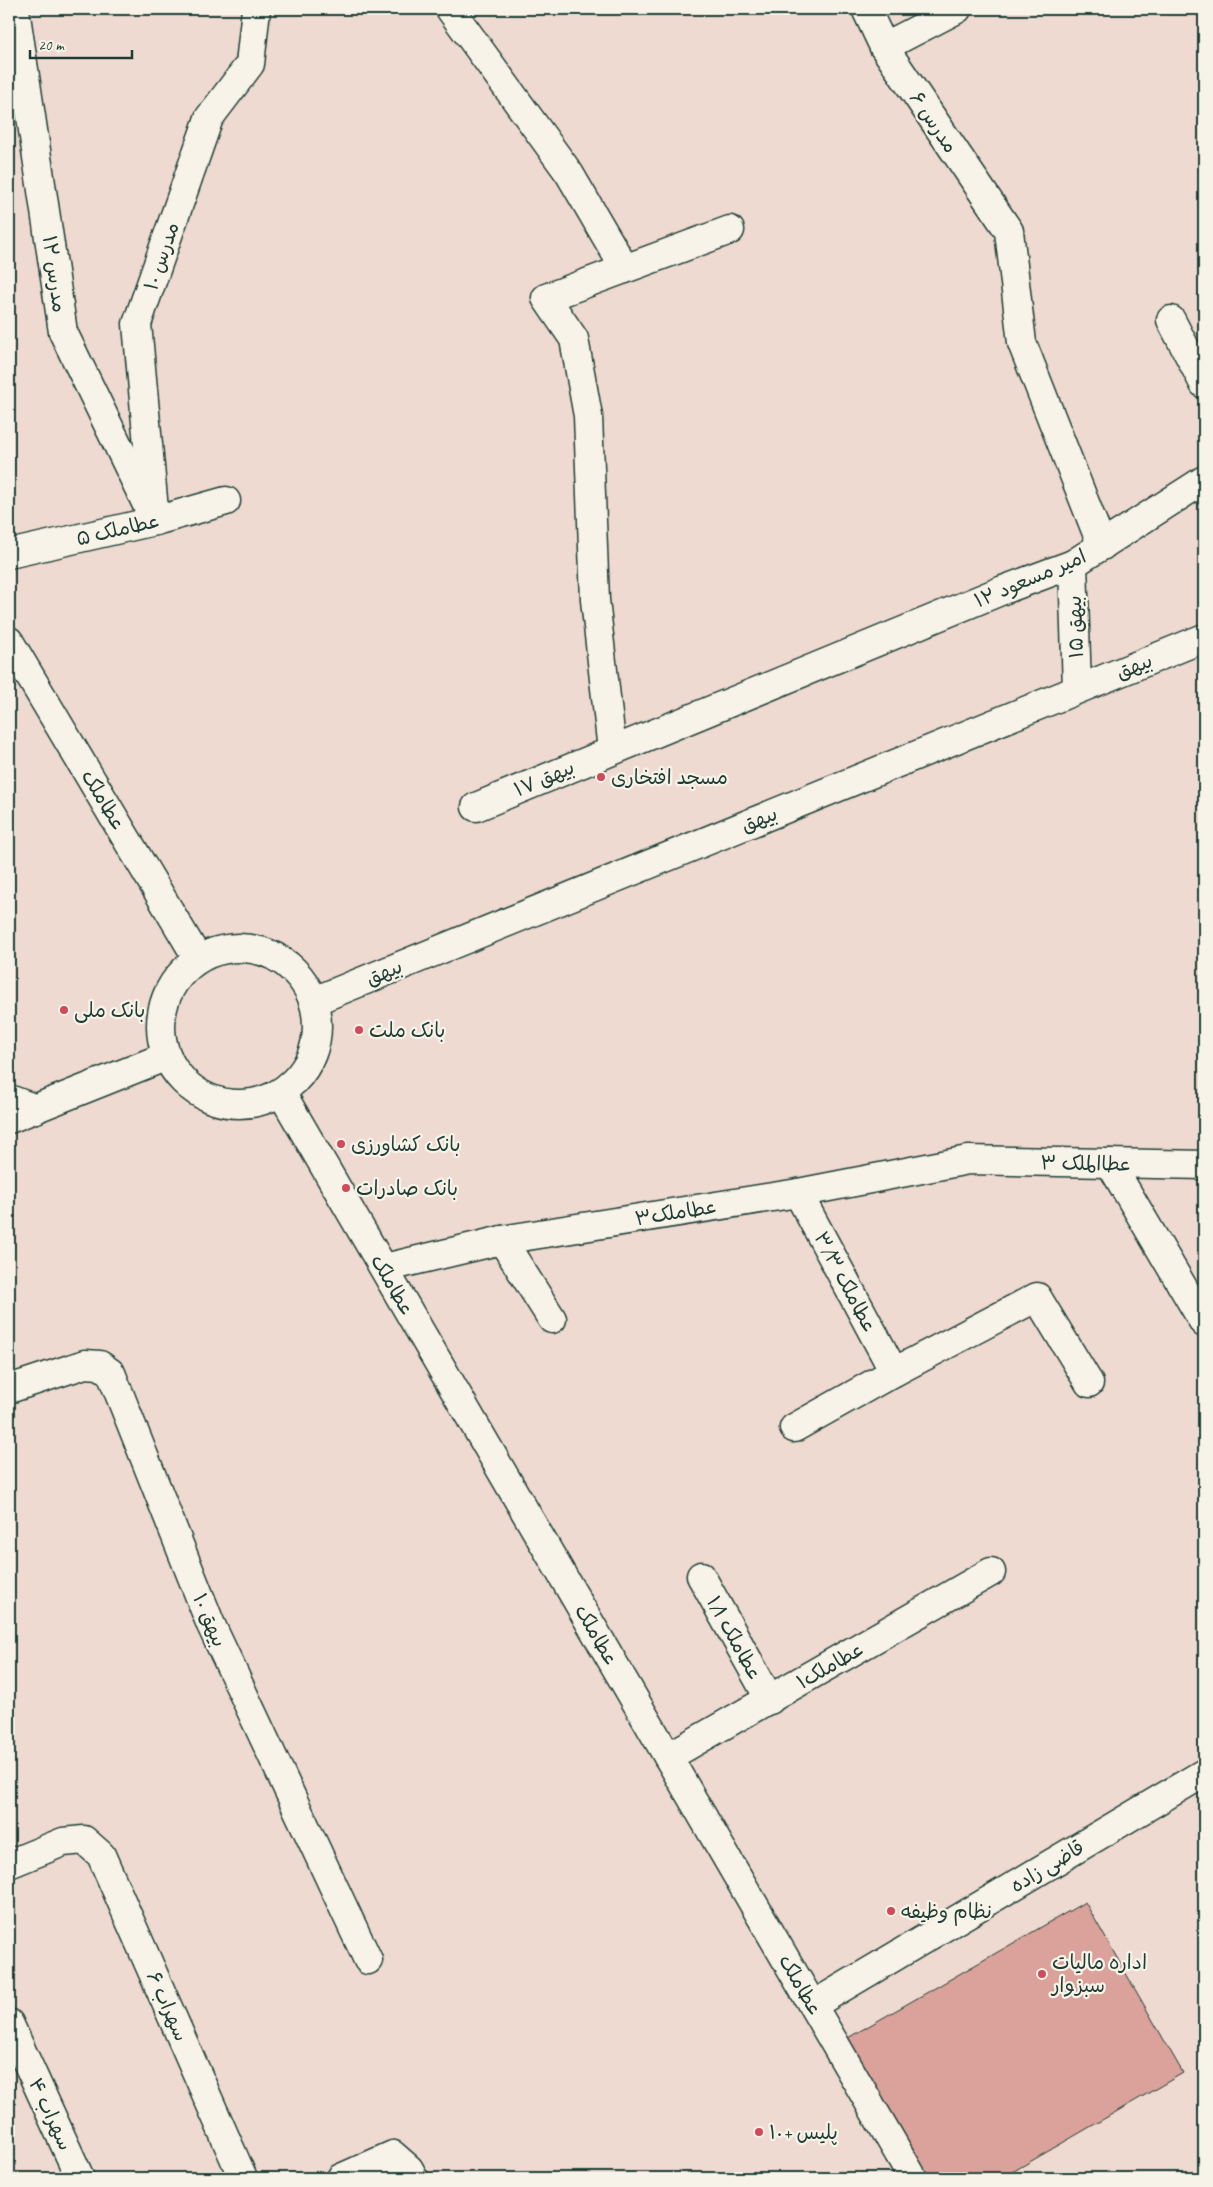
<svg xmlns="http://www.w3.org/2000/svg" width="1213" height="2187" viewBox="0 0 1213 2187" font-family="Caveat,'Playpen Sans Arabic',sans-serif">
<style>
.building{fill:#dba19b;stroke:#1f3d34}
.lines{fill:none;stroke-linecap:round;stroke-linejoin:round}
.street-casing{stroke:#1f3d34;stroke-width:31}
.secondary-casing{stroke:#1f3d34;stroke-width:31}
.street{stroke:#f7f3e8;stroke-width:28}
.secondary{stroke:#f7f3e8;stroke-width:28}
.poi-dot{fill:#d1495b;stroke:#f7f3e8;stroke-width:2}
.labels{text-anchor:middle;stroke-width:4.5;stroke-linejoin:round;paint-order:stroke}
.street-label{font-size:20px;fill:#1f3d34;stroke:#f7f3e8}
.poi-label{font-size:20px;fill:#1f3d34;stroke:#f7f3e8;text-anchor:start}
</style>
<rect width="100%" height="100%" fill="#efdad1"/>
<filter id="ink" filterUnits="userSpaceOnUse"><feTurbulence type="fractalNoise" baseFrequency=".02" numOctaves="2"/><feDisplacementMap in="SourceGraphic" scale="10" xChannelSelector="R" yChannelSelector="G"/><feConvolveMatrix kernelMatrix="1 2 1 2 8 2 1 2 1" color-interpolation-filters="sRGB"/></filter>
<g filter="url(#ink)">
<path class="building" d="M1085,1902L1183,2073L1002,2178H914L832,2047Z"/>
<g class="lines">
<defs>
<g id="street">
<path d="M15,9L63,332L148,507"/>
<path d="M450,9L569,173L625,269"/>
<path d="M866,9L884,47L1009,231L1022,343L1102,546"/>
<path d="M884,47L957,9"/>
<path d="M1171,320L1204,384"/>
<path d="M155,521L137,324L209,118L250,64L256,9"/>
<path d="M9,554L155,521L226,501"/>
<path d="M1073,564L1077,689"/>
<path d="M612,750L595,600L588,416L574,339L546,298L730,230"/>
<path d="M476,807L1003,590L1073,564L1204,480"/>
<path d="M9,1099L36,1109"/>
<path d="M1110,1163L1204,1323"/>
<path d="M798,1193L894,1372"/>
<path d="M502,1240L552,1319"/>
<path d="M384,1268L502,1240L798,1193L968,1160L1204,1165"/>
<path d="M9,1389L85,1364L100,1365L111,1373L211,1625L368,1960"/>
<path d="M794,1428L894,1372L1037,1297L1089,1383"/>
<path d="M701,1576L770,1700"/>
<path d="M668,1757L991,1572"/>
<path d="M9,1864L63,1842L84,1840L101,1855L243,2178"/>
<path d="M9,2023L80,2178"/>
<path d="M341,2178L393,2155L409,2169L414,2178"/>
</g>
<g id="secondary">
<path d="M9,641L198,959"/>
<circle cx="239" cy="1026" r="78"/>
<path d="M314,1001L1204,638"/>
<path d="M281,1092L913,2178"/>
<path d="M9,1119L167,1056"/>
<path d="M813,2005L1204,1773"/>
</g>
</defs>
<use href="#street" class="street-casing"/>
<use href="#secondary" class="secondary-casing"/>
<use href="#street" class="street"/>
<use href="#secondary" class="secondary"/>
</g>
</g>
<g class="poi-dot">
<circle cx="601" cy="777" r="5"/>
<circle cx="64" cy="1010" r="5"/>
<circle cx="359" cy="1030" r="5"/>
<circle cx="341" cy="1144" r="5"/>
<circle cx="346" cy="1188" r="5"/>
<circle cx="891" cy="1911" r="5"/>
<circle cx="1042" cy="1974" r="5"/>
<circle cx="759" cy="2132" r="5"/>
</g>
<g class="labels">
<g class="street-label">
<text transform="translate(934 122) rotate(56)" y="7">مدرس ۶</text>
<text transform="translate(161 256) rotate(-71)" y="7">مدرس ۱۰</text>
<text transform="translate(55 274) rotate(82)" y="7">مدرس ۱۲</text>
<text transform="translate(118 529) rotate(-13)" y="7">عطاملک ۵</text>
<text transform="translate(1030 578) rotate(-23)" y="7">امیر مسعود ۱۲</text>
<text transform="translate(1075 627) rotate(-92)" y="7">بیهق ۱۵</text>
<text transform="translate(1134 666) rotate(-22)" y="7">بیهق</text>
<text transform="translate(544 778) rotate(-23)" y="7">بیهق ۱۷</text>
<text transform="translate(104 800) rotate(59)" y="7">عطاملک</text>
<text transform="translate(759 819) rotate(-22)" y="7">بیهق</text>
<text transform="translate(384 972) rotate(-23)" y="7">بیهق</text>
<text transform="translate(1086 1163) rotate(1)" y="7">عطاالملک ۳</text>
<text transform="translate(676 1212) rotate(-9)" y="7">عطاملک۳</text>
<text transform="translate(846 1282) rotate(62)" y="7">عطاملک ۳/۳</text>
<text transform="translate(393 1285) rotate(60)" y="7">عطاملک</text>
<text transform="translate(210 1620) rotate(67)" y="7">بیهق ۱۰</text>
<text transform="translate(597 1635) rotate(60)" y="7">عطاملک</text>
<text transform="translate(735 1638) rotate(61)" y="7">عطاملک ۱/۱</text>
<text transform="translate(830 1665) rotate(-30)" y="7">عطاملک۱</text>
<text transform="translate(1047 1866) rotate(-31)" y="7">قاضی زاده</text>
<text transform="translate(801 1985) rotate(60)" y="7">عطاملک</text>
<text transform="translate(168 2006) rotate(66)" y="7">سهراب ۶</text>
<text transform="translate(51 2114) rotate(65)" y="7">سهراب ۴</text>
</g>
<g class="poi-label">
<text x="611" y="784">مسجد افتخاری</text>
<text x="74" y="1017">بانک ملی</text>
<text x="369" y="1037">بانک ملت</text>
<text x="351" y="1151">بانک کشاورزی</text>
<text x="356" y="1195">بانک صادرات</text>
<text x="901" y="1918">نظام وظیفه</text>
<text x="1052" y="1969">اداره مالیات<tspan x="1052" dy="23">سبزوار</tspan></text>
<text x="769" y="2139">پلیس +۱۰</text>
</g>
</g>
<rect width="1213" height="2187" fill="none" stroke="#f7f3e8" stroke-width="30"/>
<rect x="15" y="15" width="1183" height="2157" fill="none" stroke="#1f3d34" stroke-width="2" filter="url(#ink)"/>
<path d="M30 50v8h102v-8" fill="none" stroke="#1f3d34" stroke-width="2.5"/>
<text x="38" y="50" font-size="15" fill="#1f3d34" stroke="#f7f3e8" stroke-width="4" paint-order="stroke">20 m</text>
</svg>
